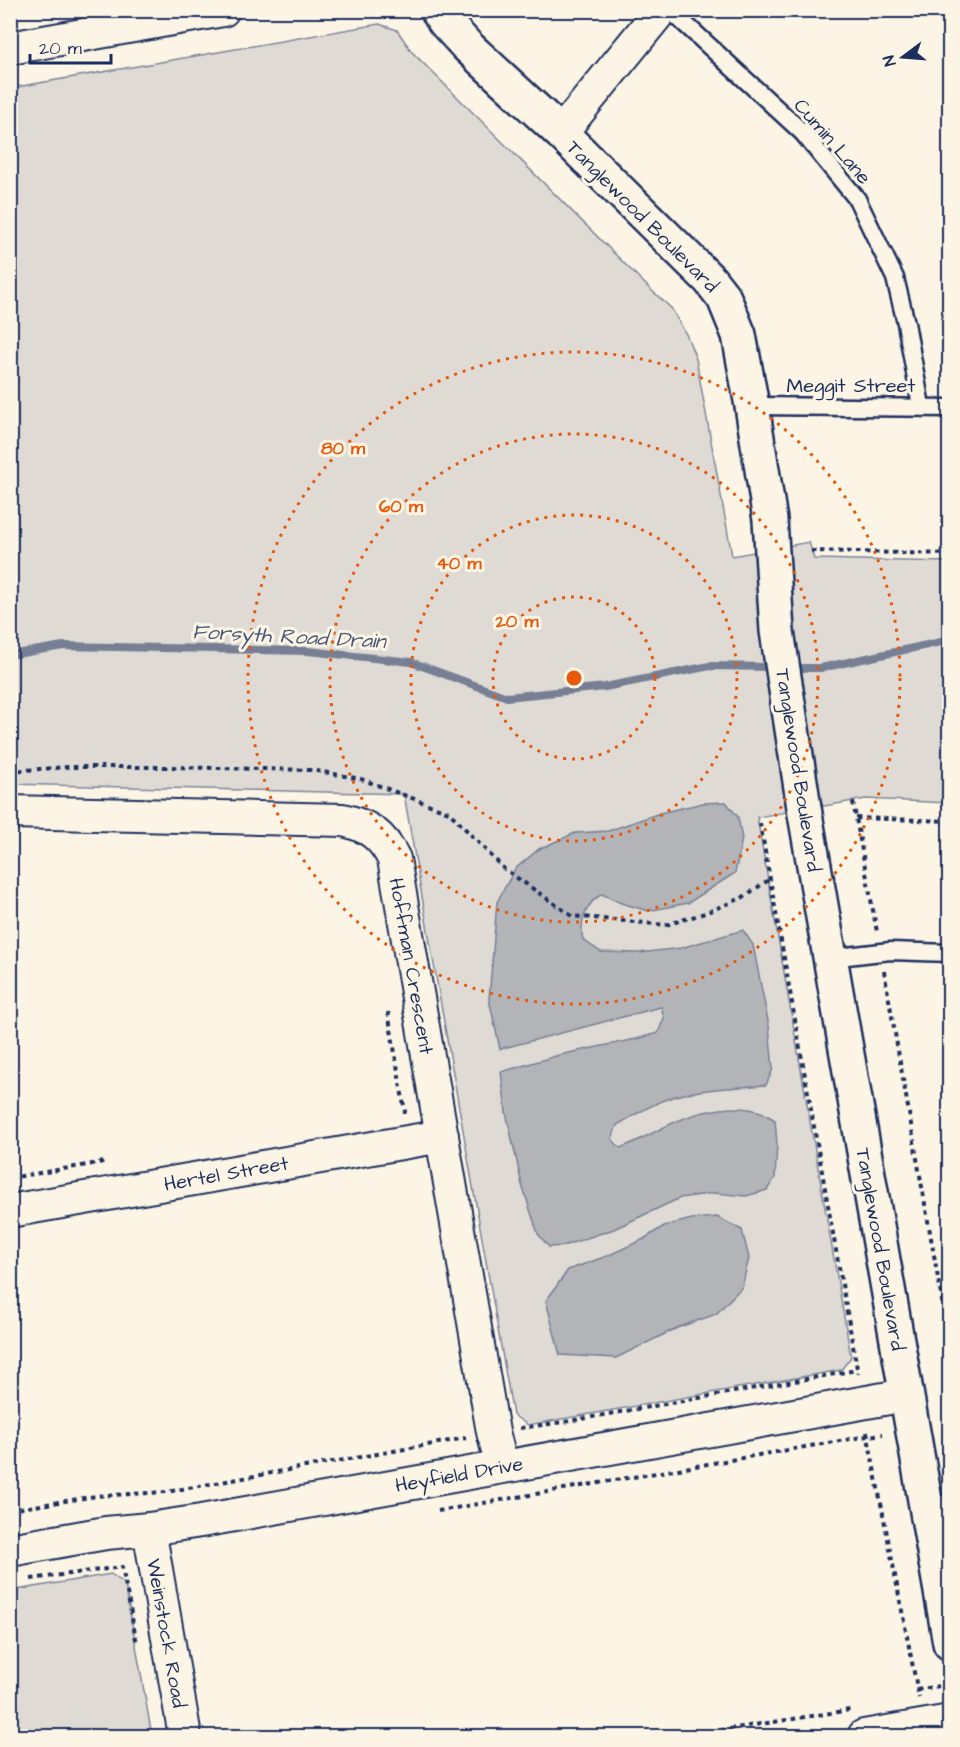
<svg xmlns="http://www.w3.org/2000/svg" width="960" height="1747" viewBox="0 0 960 1747" font-family="'Architects Daughter',sans-serif">
<style>
.green{fill:#dfdbd4;stroke:#7d8599;stroke-width:1.5}
.water{fill:#b2b4b8;stroke:#767f94;stroke-width:1.5}
.lines{fill:none;stroke-linecap:round;stroke-linejoin:round}
.stream{stroke:#767f94;stroke-width:8}
.service-casing{stroke:#1b2f5e;stroke-width:21}
.minor-casing{stroke:#1b2f5e;stroke-width:36}
.tertiary-casing{stroke:#1b2f5e;stroke-width:38}
.path{stroke:#1b2f5e;stroke-width:4;stroke-dasharray:4.5 4.5;stroke-linecap:butt}
.service{stroke:#fcf5e5;stroke-width:16}
.minor{stroke:#fcf5e5;stroke-width:32}
.tertiary{stroke:#fcf5e5;stroke-width:33}
.ring{fill:none;stroke:#e8590c;stroke-width:3;stroke-dasharray:3 6}
.labels{text-anchor:middle;stroke-width:6;stroke-linejoin:round;paint-order:stroke}
.street-label{font-size:20px;fill:#1b2f5e;stroke:#fcf5e5}
.water-label{font-size:21px;font-style:italic;fill:#485779;stroke:#fcf5e5}
.centre{fill:#e8590c;stroke:#fcf5e5;stroke-width:3}
.ring-label{font-size:18px;text-anchor:middle;font-weight:bold;fill:#e8590c;stroke:#fcf5e5;stroke-width:6;stroke-linejoin:round;paint-order:stroke}
</style>
<rect width="100%" height="100%" fill="#fcf5e5"/>
<filter id="ink" filterUnits="userSpaceOnUse"><feTurbulence type="fractalNoise" baseFrequency=".0167" numOctaves="2"/><feDisplacementMap in="SourceGraphic" scale="12" xChannelSelector="R" yChannelSelector="G"/><feConvolveMatrix kernelMatrix="1 2 1 2 8 2 1 2 1" color-interpolation-filters="sRGB"/></filter>
<g filter="url(#ink)">
<g class="green">
<path d="M379,24L397,30L412,52L650,289L671,308L687,336L696,359L732,556L809,542L814,559L949,562V803L866,799L757,817L851,1357L841,1370L528,1425L513,1415L404,794L11,784V88Z"/>
<path d="M111,1574L125,1584L152,1736H11V1591Z"/>
</g>
<g class="water">
<path d="M726,802L738,817L742,839L735,873L688,903L648,911L621,903L602,894C586,903 579,922 583,940L601,952L639,953L681,948L743,930L753,945L769,1026L773,1069L766,1085C734,1088 697,1088 667,1099C650,1105 633,1116 617,1125L612,1139L620,1148C641,1141 659,1128 680,1120C702,1110 740,1103 763,1113C767,1115 771,1118 775,1120L777,1144L775,1178L767,1190L746,1196L715,1193L680,1198L614,1229L563,1246L549,1247L538,1234L522,1185L506,1112L501,1072L559,1055L636,1039L658,1033L664,1018L661,1007L500,1049L489,999L497,902L515,869L539,849L575,833L608,831L660,813L703,803Z"/>
<path d="M717,1217L742,1230L749,1258L742,1287L716,1314L677,1328L616,1358L560,1355L546,1301L568,1270L607,1256L644,1239L664,1226L692,1219Z"/>
</g>
<g class="lines">
<g class="stream">
<path d="M10,655L63,646L308,651L411,662L507,697L605,687L710,666L777,667"/>
<path d="M790,668H821L950,640"/>
</g>
<defs>
<g id="service">
<path d="M670,10L803,133L857,199L895,278L906,323L921,406"/>
<path d="M752,406L950,408"/>
<path d="M830,958L890,951L950,953"/>
</g>
<g id="minor">
<path d="M10,48L223,10"/>
<path d="M561,133L661,10"/>
<path d="M10,812L343,820C369,826 382,835 394,859L493,1432L502,1466"/>
<path d="M10,1211L442,1136"/>
<path d="M927,1515L950,1511"/>
<path d="M149,1529L185,1736"/>
<path d="M10,1550L106,1533L149,1529L201,1521L906,1395"/>
<path d="M864,1736L950,1721"/>
</g>
<path id="tertiary" d="M437,10L445,22L467,46L561,133L710,280L724,298L739,335L752,406L770,520L777,631L805,814L950,1643"/>
</defs>
<use href="#service" class="service-casing"/>
<use href="#minor" class="minor-casing"/>
<use href="#tertiary" class="tertiary-casing"/>
<g class="path">
<path d="M811,551L950,554"/>
<path d="M10,771L68,767H169L312,770L361,779L449,812L503,868L572,916L666,925L705,913L742,898L770,879"/>
<path d="M853,802L877,932"/>
<path d="M856,818L950,821"/>
<path d="M760,823L858,1374"/>
<path d="M884,971L950,1346"/>
<path d="M388,1012L405,1112H402"/>
<path d="M10,1178L104,1162"/>
<path d="M520,1428L564,1422L857,1370"/>
<path d="M867,1432L919,1698"/>
<path d="M10,1495L13,1510"/>
<path d="M10,1510L96,1496L166,1492L466,1438"/>
<path d="M438,1511L868,1436L883,1434"/>
<path d="M31,1579L122,1567L137,1644"/>
<path d="M917,1690L950,1684"/>
<path d="M685,1736L850,1710"/>
</g>
<use href="#service" class="service"/>
<use href="#minor" class="minor"/>
<use href="#tertiary" class="tertiary"/>
</g>
</g>
<g class="ring">
<circle cx="574" cy="678" r="81"/>
<circle cx="574" cy="678" r="163"/>
<circle cx="574" cy="678" r="244"/>
<circle cx="574" cy="678" r="326"/>
</g>
<g class="labels">
<g class="street-label">
<text transform="translate(833 141) rotate(49)" y="7">Cumin Lane</text>
<text transform="translate(643 216) rotate(45)" y="7">Tanglewood Boulevard</text>
<text x="851" y="392">Meggit Street</text>
<text transform="translate(799 770) rotate(81)" y="7">Tanglewood Boulevard</text>
<text transform="translate(412 966) rotate(80)" y="7">Hoffman Crescent</text>
<text transform="translate(226 1173) rotate(-10)" y="7">Hertel Street</text>
<text transform="translate(881 1249) rotate(80)" y="7">Tanglewood Boulevard</text>
<text transform="translate(459 1474) rotate(-10)" y="7">Heyfield Drive</text>
<text transform="translate(167 1633) rotate(80)" y="7">Weinstock Road</text>
</g>
<g class="water-label">
<text transform="translate(289 636) rotate(3)" y="7">Forsyth Road Drain</text>
</g>
</g>
<circle cx="574" cy="678" r="9" class="centre"/>
<g class="ring-label">
<text x="343" y="454">80 m</text>
<text x="401" y="512">60 m</text>
<text x="459" y="569">40 m</text>
<text x="517" y="627">20 m</text>
</g>
<rect width="960" height="1747" fill="none" stroke="#fcf5e5" stroke-width="36"/>
<rect x="18" y="18" width="924" height="1711" fill="none" stroke="#1b2f5e" stroke-width="2" filter="url(#ink)"/>
<g transform="translate(903 57) rotate(254)" stroke="#fcf5e5" stroke-width="4.5" paint-order="stroke">
<path d="M0-4.5L10 22L0 15L-10 22Z" fill="#1b2f5e"/>
<text y="-9" font-size="16" font-weight="bold" text-anchor="middle" fill="#1b2f5e">N</text>
</g>
<path d="M30 54v9h81v-9" fill="none" stroke="#1b2f5e" stroke-width="3"/>
<text x="39" y="54" font-size="18" fill="#1b2f5e" stroke="#fcf5e5" stroke-width="4.5" paint-order="stroke">20 m</text>
</svg>
